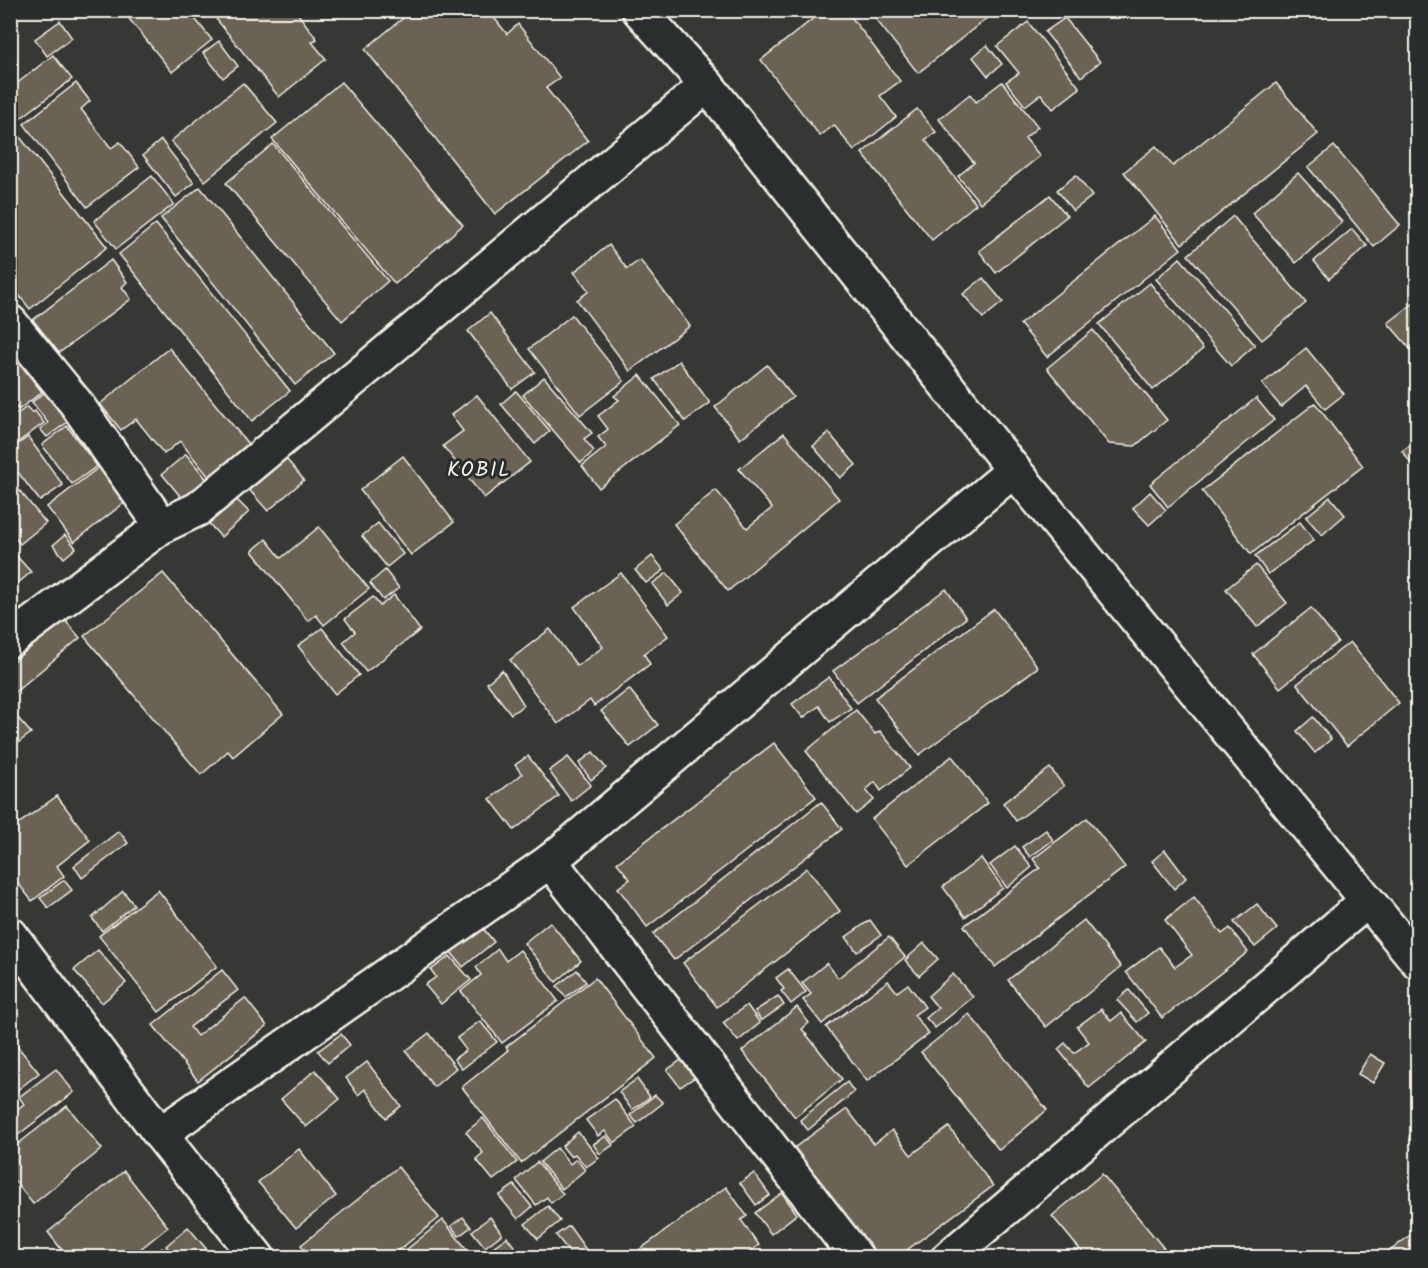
<svg xmlns="http://www.w3.org/2000/svg" width="1428" height="1268" viewBox="0 0 1428 1268" font-family="Kalam,sans-serif">
<style>
.building{fill:#6b6353;stroke:#f4f1e8;stroke-width:1.5}
.lines{fill:none;stroke-linecap:round;stroke-linejoin:round}
.street-casing{stroke:#f4f1e8;stroke-width:38}
.street{stroke:#2a2d2e;stroke-width:33}
.labels{text-anchor:middle;stroke-width:6;stroke-linejoin:round;paint-order:stroke}
.quarter-label{font-size:21px;letter-spacing:1.5px;fill:#f4f1e8;stroke:#2a2d2e}
</style>
<rect width="100%" height="100%" fill="#373835"/>
<filter id="ink" filterUnits="userSpaceOnUse"><feTurbulence type="fractalNoise" baseFrequency=".0167" numOctaves="2"/><feDisplacementMap in="SourceGraphic" scale="12" xChannelSelector="R" yChannelSelector="G"/><feConvolveMatrix kernelMatrix="1 2 1 2 8 2 1 2 1" color-interpolation-filters="sRGB"/></filter>
<g filter="url(#ink)">
<g class="building">
<path d="M122,10H188L212,40L172,72Z"/>
<path d="M209,10H295L317,39L312,42L326,59L279,97Z"/>
<path d="M413,10H488L507,34L518,24L560,78L546,88L588,141L495,214L365,49Z"/>
<path d="M824,10H846L900,81L880,96L896,117L854,151L834,125L820,136L761,60Z"/>
<path d="M875,10H997L918,73L871,13Z"/>
<path d="M1065,18L1100,62L1081,77L1045,32Z"/>
<path d="M60,21L72,38L47,56L35,39Z"/>
<path d="M1028,22L1080,88L1053,109L1041,94L1025,106L1006,82L1019,73L997,46Z"/>
<path d="M219,41L238,66L223,78L203,53Z"/>
<path d="M987,45L1002,64L988,76L973,57Z"/>
<path d="M53,55L72,79L21,118L10,104V89Z"/>
<path d="M341,82L463,225L395,284L272,139Z"/>
<path d="M1002,82L1038,127L1025,138L1040,156L980,203L958,176L974,163L939,119L970,94L976,102Z"/>
<path d="M76,83L90,101L81,109L111,148L120,142L139,167L87,207L24,124Z"/>
<path d="M243,83L277,123L205,181L171,141Z"/>
<path d="M1276,83L1318,134L1182,244L1124,172L1156,146L1173,166Z"/>
<path d="M917,109L936,132L925,140L976,204L932,240L862,153Z"/>
<path d="M12,127L107,247L30,309L10,284Z"/>
<path d="M161,140L194,183L176,197L143,155Z"/>
<path d="M273,144L388,281L342,321L226,183Z"/>
<path d="M1334,146L1400,225L1374,247L1308,167Z"/>
<path d="M1298,173L1342,222L1296,263L1252,213Z"/>
<path d="M1076,175L1092,196L1073,211L1057,190Z"/>
<path d="M152,176L174,204L116,249L94,221Z"/>
<path d="M200,187L334,353L295,385L161,218Z"/>
<path d="M1050,195L1067,216L996,273L979,251Z"/>
<path d="M1155,216L1181,249L1047,357L1020,324Z"/>
<path d="M1233,216L1306,303L1262,340L1188,255Z"/>
<path d="M156,224L290,391L252,421L119,254Z"/>
<path d="M1352,229L1367,246L1329,279L1314,261Z"/>
<path d="M609,245L627,269L640,260L690,326L630,371L577,300L589,291L574,272Z"/>
<path d="M1180,258L1255,345L1231,366L1156,279Z"/>
<path d="M111,260L127,282L122,287L131,299L59,353L33,320Z"/>
<path d="M983,278L1003,302L983,318L963,294Z"/>
<path d="M1150,283L1203,349L1153,390L1099,324Z"/>
<path d="M1418,300V358L1388,323Z"/>
<path d="M490,313L535,372L512,389L468,331Z"/>
<path d="M572,315L624,381L580,415L529,349Z"/>
<path d="M1093,330L1167,420L1135,446L1109,444L1047,368Z"/>
<path d="M169,348L253,450L213,482L180,441L164,454L136,419L121,430L100,404Z"/>
<path d="M1306,348L1344,394L1325,409L1306,386L1281,407L1262,384Z"/>
<path d="M10,351L42,392L18,410L10,400Z"/>
<path d="M679,361L710,403L685,421L654,379Z"/>
<path d="M767,365L793,397L740,439L715,407Z"/>
<path d="M640,375L680,425L599,488L582,466L606,447L598,437L608,429L598,416L619,400L614,396Z"/>
<path d="M544,377L592,433L584,439L594,451L581,463L523,395Z"/>
<path d="M47,391L69,421L47,437L40,429L48,423L32,402Z"/>
<path d="M516,391L550,431L535,444L501,404Z"/>
<path d="M477,395L530,462L484,498L443,446L463,431L451,415Z"/>
<path d="M1256,398L1274,420L1168,507L1150,484Z"/>
<path d="M1315,403L1363,466L1251,554L1202,491Z"/>
<path d="M10,405L17,414L27,407L32,413L35,411L44,423L10,448Z"/>
<path d="M67,426L97,466L72,484L42,445Z"/>
<path d="M784,433L839,499L728,591L674,524L716,490L747,528L772,508L739,469Z"/>
<path d="M829,433L856,465L840,478L813,446Z"/>
<path d="M28,437L63,485L40,501L10,462V450Z"/>
<path d="M1418,440V457L1410,462L1402,451Z"/>
<path d="M186,454L214,488L190,508L162,474Z"/>
<path d="M282,454L304,480L268,511L245,485Z"/>
<path d="M403,456L454,522L411,555L360,490Z"/>
<path d="M107,461L133,496L74,542L47,507Z"/>
<path d="M10,479L46,523L20,544L10,532Z"/>
<path d="M1150,492L1166,510L1149,525L1133,508Z"/>
<path d="M230,493L249,512L221,537L203,517Z"/>
<path d="M1330,497L1345,515L1322,535L1306,517Z"/>
<path d="M1300,522L1314,540L1268,574L1255,556Z"/>
<path d="M378,523L403,554L387,567L362,536Z"/>
<path d="M319,527L369,589L324,625L316,615L308,621L252,551L266,539L281,558Z"/>
<path d="M65,535L76,548L64,558L53,545Z"/>
<path d="M11,550L31,572L17,584L10,577Z"/>
<path d="M652,556L664,570L646,583L635,570Z"/>
<path d="M1256,565L1287,603L1257,627L1226,589Z"/>
<path d="M385,570L399,588L383,600L370,583Z"/>
<path d="M163,573L283,714L233,757L228,751L201,775L84,636Z"/>
<path d="M621,573L668,636L644,654L650,664L594,706L590,700L558,724L510,660L550,629L577,666L603,647L574,607Z"/>
<path d="M667,573L683,593L668,605L652,584Z"/>
<path d="M946,589L966,618L857,703L833,671Z"/>
<path d="M394,595L420,630L366,672L343,642L355,632L345,619L373,597L380,606Z"/>
<path d="M1311,608L1338,642L1280,688L1253,654Z"/>
<path d="M994,609L1038,667L919,755L875,698Z"/>
<path d="M64,619L80,638L14,693L10,689V664Z"/>
<path d="M322,628L359,675L335,694L298,646Z"/>
<path d="M1350,642L1399,703L1347,746L1297,684Z"/>
<path d="M502,670L524,705L511,714L487,683Z"/>
<path d="M829,677L851,708L830,722L819,706L803,718L792,704Z"/>
<path d="M629,689L658,725L630,747L601,711Z"/>
<path d="M10,709L31,733L10,749Z"/>
<path d="M856,710L875,734L880,731L910,768L881,791L875,782L866,790L874,800L856,814L806,751Z"/>
<path d="M1313,717L1331,739L1315,753L1297,731Z"/>
<path d="M774,743L816,797L647,927L618,888L630,879L617,863Z"/>
<path d="M593,752L606,768L591,780L579,763Z"/>
<path d="M528,756L559,796L514,830L490,799L522,774L515,765Z"/>
<path d="M952,756L988,803L908,865L872,819Z"/>
<path d="M568,757L591,785L571,801L549,771Z"/>
<path d="M1050,768L1064,786L1016,821L1003,803Z"/>
<path d="M57,796L90,840L57,866L64,876L32,901L10,873V830Z"/>
<path d="M821,802L842,829L674,960L653,934Z"/>
<path d="M1087,818L1125,867L995,967L964,926L1040,868L1033,859Z"/>
<path d="M1046,830L1053,840L1030,857L1022,847Z"/>
<path d="M119,831L128,843L82,878L74,866Z"/>
<path d="M1015,846L1032,867L1007,888L990,865Z"/>
<path d="M1165,850L1186,878L1174,889L1152,861Z"/>
<path d="M981,858L1003,888L965,917L943,887Z"/>
<path d="M807,868L840,911L717,1007L683,963Z"/>
<path d="M64,880L72,890L48,908L40,898Z"/>
<path d="M158,890L217,966L159,1012L99,936Z"/>
<path d="M123,891L134,905L102,931L92,918Z"/>
<path d="M1194,897L1222,934L1230,928L1248,952L1162,1018L1126,972L1159,947L1175,967L1192,955L1165,920Z"/>
<path d="M1257,904L1277,929L1255,947L1234,922Z"/>
<path d="M870,920L881,935L857,952L846,937Z"/>
<path d="M1084,920L1121,967L1046,1027L1008,980Z"/>
<path d="M550,922L581,961L556,982L524,943Z"/>
<path d="M482,927L494,942L463,967L451,952Z"/>
<path d="M889,937L905,957L822,1024L803,1000L811,994L802,983L827,963L838,978Z"/>
<path d="M924,943L938,959L919,976L905,960Z"/>
<path d="M498,949L506,961L520,950L558,1001L502,1043L461,991L481,975L476,967Z"/>
<path d="M98,950L126,983L102,1003L74,970Z"/>
<path d="M450,956L471,980L441,1004L425,985L436,977L431,970Z"/>
<path d="M788,969L806,992L791,1004L781,991L784,989L776,978Z"/>
<path d="M222,970L238,990L190,1027L197,1036L245,998L267,1026L198,1081L153,1025Z"/>
<path d="M577,970L586,982L566,997L557,986Z"/>
<path d="M953,974L973,997L935,1028L926,1018L938,1008L928,996Z"/>
<path d="M595,978L656,1058L521,1163L462,1087L508,1050L506,1047Z"/>
<path d="M888,981L897,992L908,984L925,1007L914,1015L929,1034L867,1081L826,1027Z"/>
<path d="M1129,990L1148,1013L1137,1022L1117,1000Z"/>
<path d="M778,996L784,1005L761,1021L755,1011Z"/>
<path d="M747,1005L760,1023L738,1041L723,1023Z"/>
<path d="M797,1007L809,1023L802,1029L842,1079L795,1117L742,1051Z"/>
<path d="M1101,1009L1111,1021L1121,1013L1146,1042L1089,1088L1058,1049L1065,1043L1074,1053L1089,1042L1077,1027Z"/>
<path d="M969,1014L1047,1110L999,1150L921,1052Z"/>
<path d="M480,1021L497,1042L462,1069L454,1059L466,1050L457,1038Z"/>
<path d="M429,1033L456,1068L434,1087L406,1051Z"/>
<path d="M341,1034L350,1045L328,1063L318,1051Z"/>
<path d="M10,1037L39,1073L10,1096Z"/>
<path d="M1370,1054L1385,1063L1373,1083L1358,1074Z"/>
<path d="M681,1060L695,1077L680,1087L667,1070Z"/>
<path d="M367,1062L401,1106L386,1118L365,1089L358,1095L346,1078Z"/>
<path d="M56,1069L74,1092L10,1141V1114L24,1104L19,1097Z"/>
<path d="M315,1070L340,1099L306,1127L281,1099Z"/>
<path d="M637,1079L650,1097L632,1110L619,1092Z"/>
<path d="M847,1082L854,1092L808,1130L800,1120Z"/>
<path d="M655,1095L663,1103L637,1123L630,1115Z"/>
<path d="M615,1099L636,1127L614,1143L605,1131L598,1136L586,1120Z"/>
<path d="M67,1106L102,1149L33,1204L10,1175V1150Z"/>
<path d="M847,1109L874,1144L892,1130L911,1155L949,1127L993,1186L896,1258H876L794,1148Z"/>
<path d="M483,1118L517,1162L493,1180L476,1159L483,1153L466,1132Z"/>
<path d="M1418,1129V1146L1409,1136Z"/>
<path d="M578,1132L599,1158L586,1167L575,1154L571,1157L562,1146Z"/>
<path d="M606,1136L613,1145L600,1154L593,1144Z"/>
<path d="M557,1148L570,1164L576,1159L585,1170L562,1189L540,1162Z"/>
<path d="M299,1149L336,1196L296,1228L258,1182Z"/>
<path d="M537,1162L563,1194L551,1203L547,1197L536,1205L516,1180Z"/>
<path d="M398,1167L439,1218L389,1258H311L301,1245Z"/>
<path d="M124,1171L168,1227L129,1258H68L48,1232Z"/>
<path d="M754,1173L770,1195L756,1205L740,1183Z"/>
<path d="M1102,1174L1172,1258H1087L1052,1216Z"/>
<path d="M514,1185L532,1207L518,1219L499,1196Z"/>
<path d="M726,1187L747,1216L741,1220L759,1245L741,1258H628Z"/>
<path d="M782,1193L797,1214L771,1234L755,1213Z"/>
<path d="M548,1206L560,1221L538,1239L525,1224Z"/>
<path d="M463,1217L471,1227L459,1236L451,1226Z"/>
<path d="M490,1217L502,1234L485,1247L472,1231Z"/>
<path d="M443,1220L469,1252L462,1258H396Z"/>
<path d="M569,1226L592,1258H564L570,1253L556,1235Z"/>
<path d="M188,1227L214,1258H176L166,1246Z"/>
<path d="M1418,1229V1258H1381Z"/>
<path d="M507,1237L523,1258H512L508,1252L500,1257L493,1247Z"/>
<path d="M162,1248L170,1258H151Z"/>
<path d="M789,1249L795,1258H778Z"/>
<path d="M481,1250L487,1258H472Z"/>
</g>
<g class="lines">
<defs>
<g id="street">
<path d="M639,10L707,85L1014,470L1418,962"/>
<path d="M10,322L75,402L162,526"/>
<path d="M10,640L162,526L198,509L707,85"/>
<path d="M550,861L857,1258"/>
<path d="M10,934L160,1134L258,1258"/>
<path d="M160,1134L550,861L1014,470"/>
<path d="M948,1258L1367,901"/>
</g>
</defs>
<use href="#street" class="street-casing"/>
<use href="#street" class="street"/>
</g>
</g>
<g class="labels">
<g class="quarter-label">
<text x="479" y="476">KOBIL</text>
</g>
</g>
<rect width="1428" height="1268" fill="none" stroke="#2a2d2e" stroke-width="36"/>
<rect x="18" y="18" width="1392" height="1232" fill="none" stroke="#f4f1e8" stroke-width="2" filter="url(#ink)"/>
</svg>
